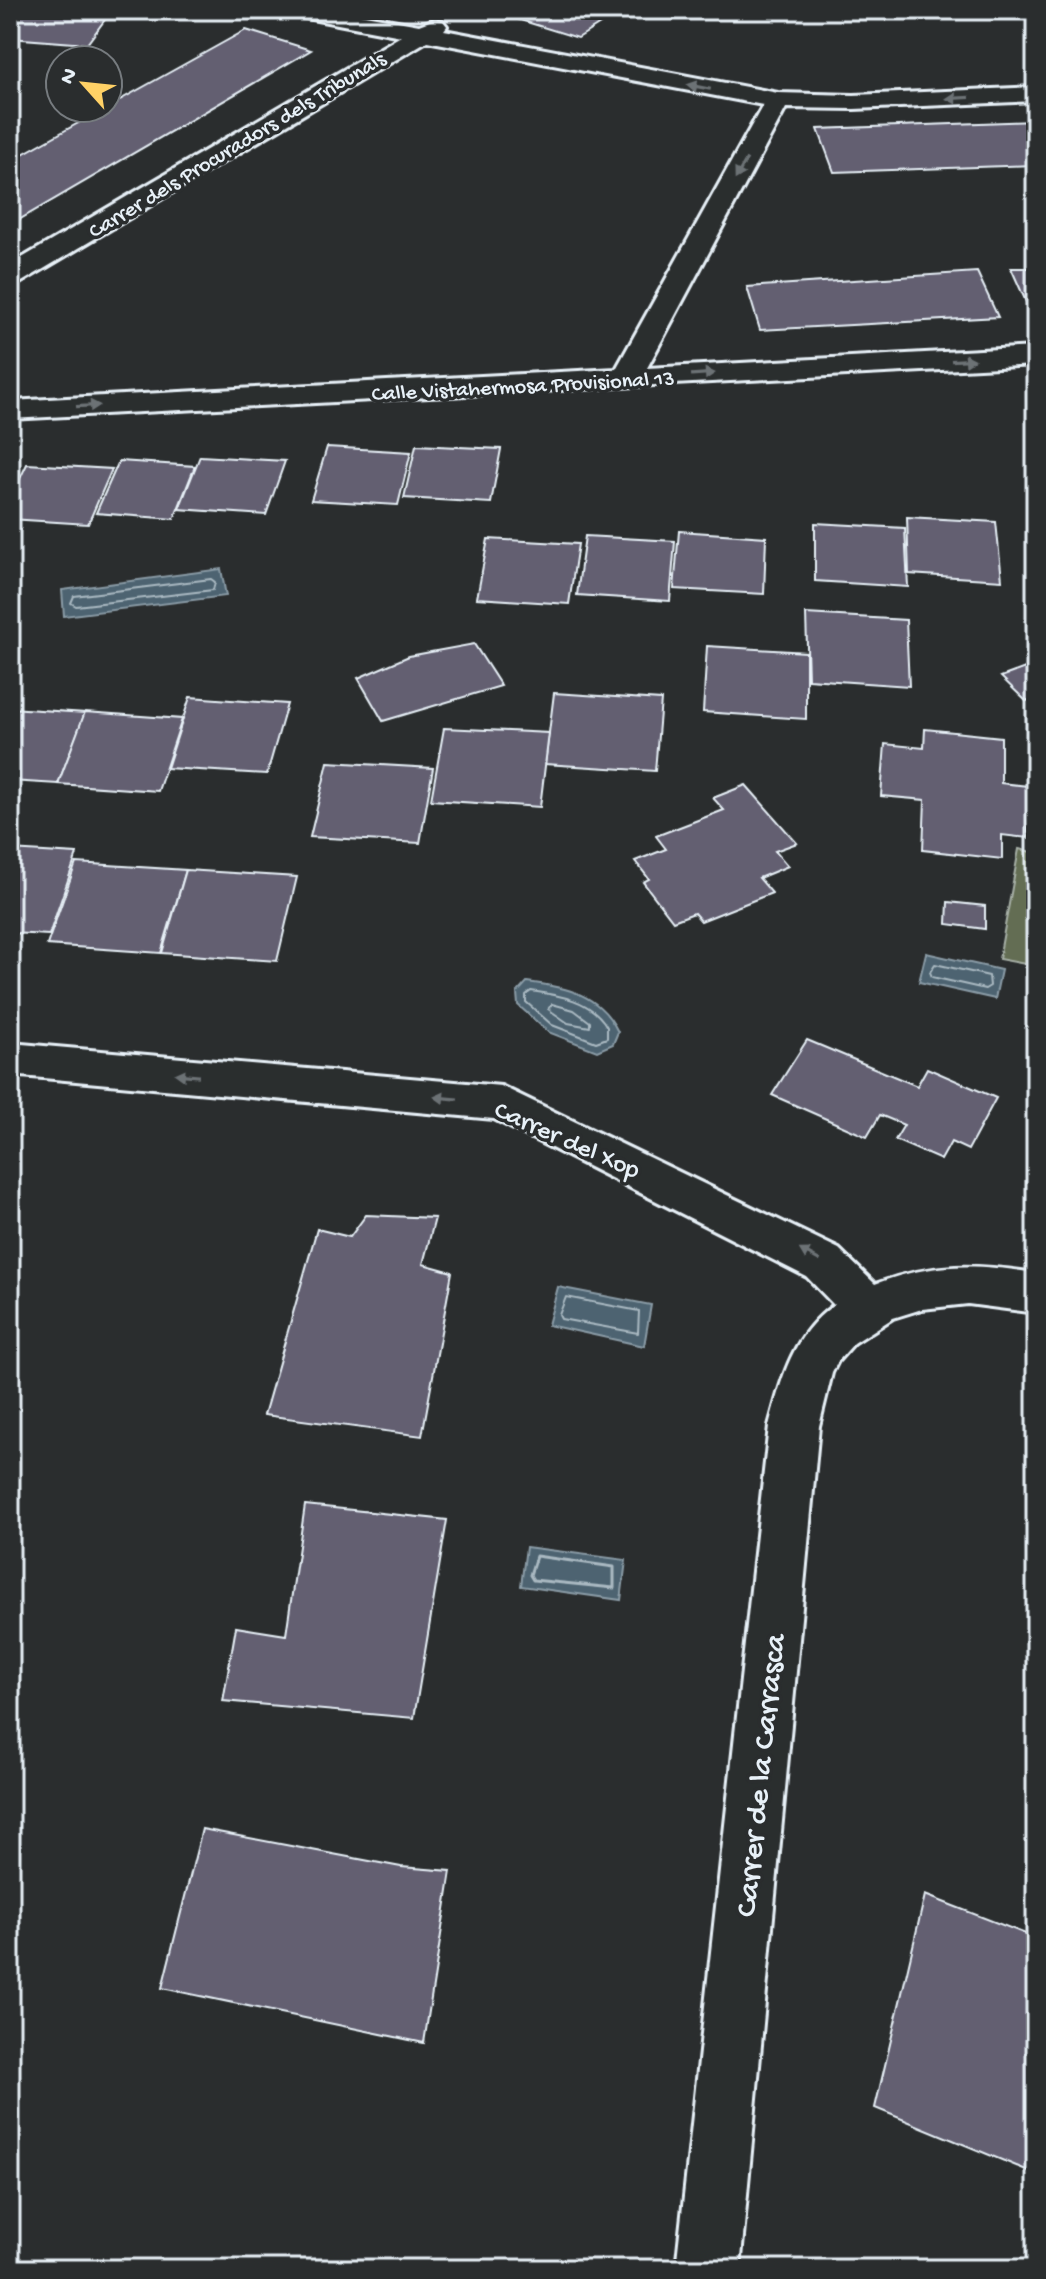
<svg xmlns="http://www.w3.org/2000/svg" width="1046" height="2279" viewBox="0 0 1046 2279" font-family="'Gochi Hand',sans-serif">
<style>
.green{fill:#646d53;stroke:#a6afa6;stroke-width:2}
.water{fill:#4d6471;stroke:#8b9ca7;stroke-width:2}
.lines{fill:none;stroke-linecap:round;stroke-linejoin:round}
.shore-far1{stroke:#aab9c2;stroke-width:2}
.shore{stroke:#aab9c2;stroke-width:3}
.building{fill:#635f71;stroke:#e8f1f8;stroke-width:2}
.minor-casing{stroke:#e8f1f8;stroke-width:6}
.minor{fill:#2a2d2e;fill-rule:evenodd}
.oneway{fill:#6c7275}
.labels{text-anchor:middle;stroke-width:7;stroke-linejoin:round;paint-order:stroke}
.far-street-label{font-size:22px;fill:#e8f1f8;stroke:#2a2d2e}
.street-label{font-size:26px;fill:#e8f1f8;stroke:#2a2d2e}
.near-street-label{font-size:32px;fill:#e8f1f8;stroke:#2a2d2e}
</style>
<rect width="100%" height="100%" fill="#2a2d2e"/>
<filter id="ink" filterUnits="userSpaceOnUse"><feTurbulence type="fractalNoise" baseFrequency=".0125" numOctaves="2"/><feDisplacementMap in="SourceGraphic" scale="16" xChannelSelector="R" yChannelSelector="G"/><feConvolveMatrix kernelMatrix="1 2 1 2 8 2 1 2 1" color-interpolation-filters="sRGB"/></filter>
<g filter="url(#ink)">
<path class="green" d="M1019,849L1036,853V966L999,959Z"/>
<g class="water">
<path d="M221,569L226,596L64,616L62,590Z"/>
<path d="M926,953L1001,970L995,999L919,982Z"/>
<path d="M527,982C566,987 600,994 618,1032L613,1044L597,1051L548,1032L518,1005L517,993Z"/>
<path d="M558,1287L651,1305L644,1346L548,1325Z"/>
<path d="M526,1547L626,1560L621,1600L521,1586Z"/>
</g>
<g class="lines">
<g class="shore-far1">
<path d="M211,579L215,582L213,590L76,606L71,603L74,596Z"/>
<path d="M935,964L989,976L990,986L985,989L932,977L930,972Z"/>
<path d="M531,991C559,995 592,1000 607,1027V1038L596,1042L552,1025L526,1002V995Z"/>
<path d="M552,1004L574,1010L590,1022V1027L568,1023L548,1009Z"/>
<path d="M566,1297L639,1311L638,1333L561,1319L559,1315Z"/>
</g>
<path class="shore" d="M536,1556L614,1567V1588L533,1580L530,1575Z"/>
</g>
<g class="building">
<path d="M10,10H112L87,44L10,38Z"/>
<path d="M536,10H622L578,38L520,20Z"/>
<path d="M246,30L311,50L10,225V161Z"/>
<path d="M1036,121V165L834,172L818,129Z"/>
<path d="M1011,268H1036V312L1031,313Z"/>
<path d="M977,272L998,317L760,330L747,287Z"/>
<path d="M416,445L501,449L491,503L404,498Z"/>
<path d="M327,447L411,452L398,505L311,500Z"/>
<path d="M200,456L285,461L266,515L179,509Z"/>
<path d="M119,461L195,466L174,519L96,513Z"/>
<path d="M27,464L112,469L88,524L10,519V499Z"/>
<path d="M907,517L996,522L1002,580L909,574Z"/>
<path d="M815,523L905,528L908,587L815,581Z"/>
<path d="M679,531L766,537L764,594L674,589Z"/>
<path d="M585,536L675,541L670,601L577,595Z"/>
<path d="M488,539L578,544L569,604L477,598Z"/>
<path d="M806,614L906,620L909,686L808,679Z"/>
<path d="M474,644L501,686L383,721L358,678L409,656Z"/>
<path d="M707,646L806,652V719L703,712Z"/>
<path d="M1036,664V697L1026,701L1001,677Z"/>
<path d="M554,693L661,700L655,771L545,764Z"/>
<path d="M190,697L287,704L267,774L167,768Z"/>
<path d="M10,708L85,713L58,784L10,781Z"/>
<path d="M85,712L182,719L158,791L58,784Z"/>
<path d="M444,728L549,733L540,807L431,800Z"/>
<path d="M925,729L1001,737V783L1028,786V838L1002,835V859L923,850L925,800L881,796L885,744L924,748Z"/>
<path d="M328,762L433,768L420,843L310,837Z"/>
<path d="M746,785L797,843L775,851L788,866L759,878L772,893L701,921L694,913L673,921L643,882L649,879L635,861L666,849L656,836L724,810L713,798Z"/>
<path d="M10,850L77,854L49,935L10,933Z"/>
<path d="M76,863L186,870L161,953L47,945Z"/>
<path d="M186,870L297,877L277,961L162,953Z"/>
<path d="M948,902L985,906V929L947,924Z"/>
<path d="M807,1040L917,1086L927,1068L996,1098L968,1150L951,1142L941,1160L895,1140L904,1125L880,1115L867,1137L772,1095Z"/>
<path d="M366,1215L435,1218L423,1264L452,1272L422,1436L264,1415L317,1229L350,1237Z"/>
<path d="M305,1505L447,1520L414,1718L223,1701L236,1627L286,1635Z"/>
<path d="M202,1829L401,1867L451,1871L424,2043L162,1988Z"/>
<path d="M925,1895L1036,1938V2174L875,2108Z"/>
</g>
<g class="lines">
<defs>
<g id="minor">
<path d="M289,10H338L419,25L435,19L443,21L447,26L444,30L778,93L854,95L1036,87V101L854,109L786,108L647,368L1036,347V365L10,419V401L616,369L763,105L427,41L20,283L10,285V265L401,36L301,17Z"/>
<path d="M10,1043L501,1086L839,1249L875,1284C934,1262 975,1264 1036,1273V1313L968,1304L922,1309L893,1318L854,1343L838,1361L832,1373L819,1426L740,2269H676L769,1426C782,1378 792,1335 834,1305L807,1277L494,1119L10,1075Z"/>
</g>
</defs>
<use href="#minor" class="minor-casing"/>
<use href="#minor" class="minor"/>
</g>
<defs><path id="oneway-solid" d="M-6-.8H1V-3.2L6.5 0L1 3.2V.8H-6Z" transform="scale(2)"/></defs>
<g class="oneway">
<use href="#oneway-solid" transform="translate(699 87) rotate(-169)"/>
<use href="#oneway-solid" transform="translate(958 98) rotate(177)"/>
<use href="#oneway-solid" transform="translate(741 169) rotate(119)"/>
<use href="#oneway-solid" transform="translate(963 360) rotate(-3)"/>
<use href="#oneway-solid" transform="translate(703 374) rotate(-4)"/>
<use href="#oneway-solid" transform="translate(88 406) rotate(-3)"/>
<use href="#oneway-solid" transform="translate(187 1075) rotate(-175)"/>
<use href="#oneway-solid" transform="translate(446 1098) rotate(-175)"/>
<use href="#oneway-solid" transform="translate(810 1255) rotate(-151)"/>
</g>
</g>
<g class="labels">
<g class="far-street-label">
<text transform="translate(236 143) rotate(-31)" y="8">Carrer dels Procuradors dels Tribunals</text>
<text transform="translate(523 384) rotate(-3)" y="8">Calle Vistahermosa Provisional 13</text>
</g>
<g class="street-label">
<text transform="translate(568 1138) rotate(24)" y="9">Carrer del Xop</text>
</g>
<g class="near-street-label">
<text transform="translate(758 1775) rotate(-84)" y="11">Carrer de la Carrasca</text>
</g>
</g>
<rect width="1046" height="2279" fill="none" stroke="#2a2d2e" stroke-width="40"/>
<rect x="20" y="20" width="1006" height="2239" fill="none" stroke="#e8f1f8" stroke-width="3" filter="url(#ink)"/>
<g transform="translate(84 84) rotate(297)"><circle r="38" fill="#2a2d2e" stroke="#767b7f" stroke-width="2"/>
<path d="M0-6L14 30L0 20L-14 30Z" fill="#ffd166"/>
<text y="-12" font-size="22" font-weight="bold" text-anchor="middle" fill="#e8f1f8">N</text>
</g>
</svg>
